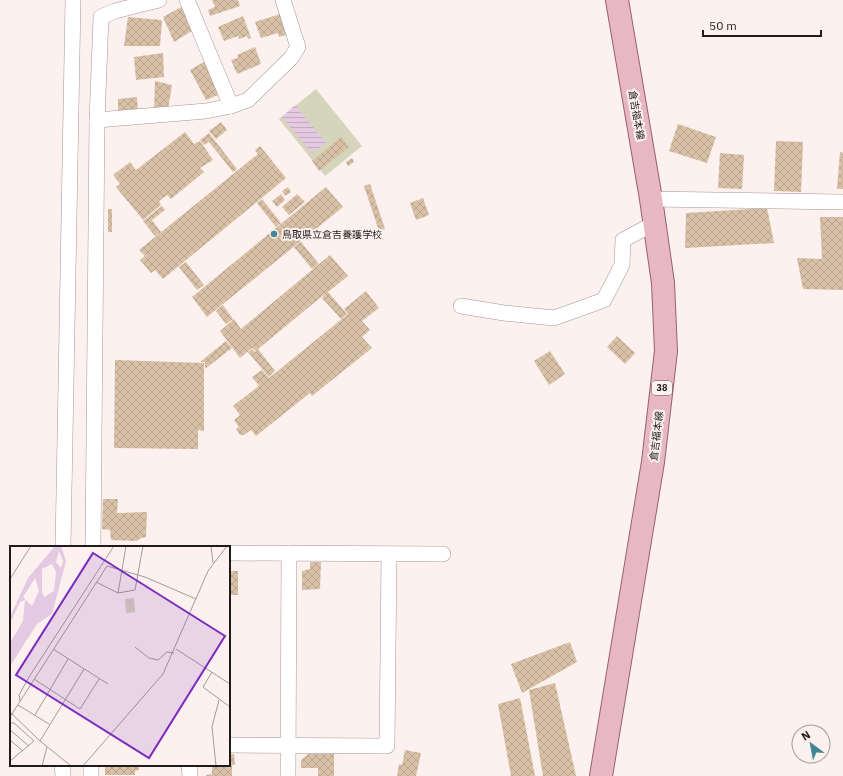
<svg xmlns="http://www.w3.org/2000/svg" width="843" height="776" viewBox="0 0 843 776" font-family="'IBM Plex Sans','Noto Sans JP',sans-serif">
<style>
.garden{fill:#d5d5bb}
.water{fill:url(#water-rules)}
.building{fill:url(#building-cross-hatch)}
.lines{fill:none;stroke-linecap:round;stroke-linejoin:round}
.street-casing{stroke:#a29794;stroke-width:16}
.primary-casing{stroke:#98616f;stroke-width:24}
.street{stroke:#fff;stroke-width:15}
.primary{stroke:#e8b7c4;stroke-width:22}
.poi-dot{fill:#428794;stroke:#fcf1ee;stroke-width:1.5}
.labels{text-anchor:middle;stroke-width:4;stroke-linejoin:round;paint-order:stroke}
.shield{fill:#fcf1ee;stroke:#615b5a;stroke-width:1}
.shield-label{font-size:9px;font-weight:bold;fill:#1f1b1a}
.street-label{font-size:10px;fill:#1f1b1a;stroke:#fcf1ee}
.poi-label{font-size:10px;fill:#1f1b1a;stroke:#fcf1ee;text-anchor:start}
.inset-road{fill:none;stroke:#a49b99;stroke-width:1}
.view{fill:#7b2cbf;fill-opacity:0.15;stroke:#7b2cbf;stroke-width:2}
.inset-edge{fill:none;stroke:#1f1b1a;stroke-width:2}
</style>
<defs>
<pattern id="water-rules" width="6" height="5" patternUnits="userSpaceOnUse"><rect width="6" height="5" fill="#e4c9e2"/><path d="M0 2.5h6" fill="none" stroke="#c3acc1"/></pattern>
<pattern id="building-cross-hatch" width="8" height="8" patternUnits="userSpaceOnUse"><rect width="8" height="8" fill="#d8c1a6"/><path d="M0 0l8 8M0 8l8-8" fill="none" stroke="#b9a58e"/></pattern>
</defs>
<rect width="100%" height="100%" fill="#fcf1ee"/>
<path class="garden" d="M316,89L362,146L325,176L279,119Z"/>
<path class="water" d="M295,105L326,143L312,153L282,117Z"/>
<g class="building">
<path d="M212,0H238L240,6L210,16L208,10L215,7Z"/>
<path d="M183,6L195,29L174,42L163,17Z"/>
<path d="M280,14L286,35L279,37L278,33L261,38L255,22Z"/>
<path d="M243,16L251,38L248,39L247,36L239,39L238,36L224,41L218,27Z"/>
<path d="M128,17L162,20L160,46H124Z"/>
<path d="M255,47L261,64L237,74L231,60L238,58L237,55Z"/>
<path d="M163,53L164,77L136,80L134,57Z"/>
<path d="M207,60L225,92L206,100L190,70Z"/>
<path d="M155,81L172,85L168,109L154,110Z"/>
<path d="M137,97L138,112L118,115V99Z"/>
<path d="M221,122L227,130L216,139L209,131Z"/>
<path d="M678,124L716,137L707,163L669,151Z"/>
<path d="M185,132L194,144L200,141L213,160L200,168L204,172L171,199L167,195L159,201L161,205L143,220L116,187L120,184L113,175L130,162L136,170Z"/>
<path d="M209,133L237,169L233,172L209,142L204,145L200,140Z"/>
<path d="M341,137L349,147L319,171L312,161Z"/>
<path d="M776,141L803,142L801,192L774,191Z"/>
<path d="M260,146L286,178L163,279L155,270L151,273L140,260L145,256L139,250L258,154L255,150Z"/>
<path d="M840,152L843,153V189H837Z"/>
<path d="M720,153L744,155L742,189L718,188Z"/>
<path d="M352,158L354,162L348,166L346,162Z"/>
<path d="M370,184L385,229L379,231L364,186Z"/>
<path d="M288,187L291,192L285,196L282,191Z"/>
<path d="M326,187L343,207L207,317L192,297Z"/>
<path d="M281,194L285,200L277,207L272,201Z"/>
<path d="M297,194L305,202L289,215L282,207Z"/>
<path d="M423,198L429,215L416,220L410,203Z"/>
<path d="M262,199L281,223L276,227L257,203Z"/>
<path d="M162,206L165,210L152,220L161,232L155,236L143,221Z"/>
<path d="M767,208L774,243L685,248L686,213Z"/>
<rect x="108" y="209" width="4" height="23"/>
<path d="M820,217H843V290L803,289L797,258L822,259Z"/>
<path d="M301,242L319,264L312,269L294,247Z"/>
<path d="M330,255L348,276L328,292L347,314L341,319L322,298L326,293L258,349L275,371L269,377L248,352L252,349L255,352L256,351L252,348L240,358L220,331L234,319L241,329Z"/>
<path d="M186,262L204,285L197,290L179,267Z"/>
<path d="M366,291L379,308L362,321L370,330L362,337L372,348L312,396L310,393L256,436L251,430L244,435H240L236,429L239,427L234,420L240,415L233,406L259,386L252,377L262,370L269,378L348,314L344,309Z"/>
<path d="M223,305L233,319L226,324L216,311Z"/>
<path d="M617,336L635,353L625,364L607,347Z"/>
<path d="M226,341L232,348L205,369V362H200Z"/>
<path d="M550,351L565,374L549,385L534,361Z"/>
<path d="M115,360L204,363V431L198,430V449L114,448Z"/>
<path d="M103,499H118L117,513L147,512L146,537L141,538L137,541L111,540L110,530L102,529Z"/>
<path d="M310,562H321L320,589L302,590V571L310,569Z"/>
<rect x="229" y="571" width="9" height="24"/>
<path d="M570,642L577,662L522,693L511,664Z"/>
<path d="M555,683L576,776H543L529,690Z"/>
<path d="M520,698L535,776H511L498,704Z"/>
<path d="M405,750L421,753L416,776H397L399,764L402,765Z"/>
<path d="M229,754H234L235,765H232V776H206V775L212,774V765H229Z"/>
<path d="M308,754H334V776H318V768H301V760Z"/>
<path d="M105,765H139V770L135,771V775H105Z"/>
</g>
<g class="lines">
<defs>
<g id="street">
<path d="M187,0L231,106"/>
<path d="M97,120L206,111L231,106L248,100L291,58L298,47L283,0"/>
<path d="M651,199L843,202"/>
<path d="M461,306L504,313L554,318L604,300L622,265L623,240L655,223"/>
<path d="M63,547L73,0"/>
<path d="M93,547L97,120L101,17L115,11L159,0"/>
<path d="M229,553L443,554"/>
<path d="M229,745L387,746L389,554"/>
<path d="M62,765L63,776"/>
<path d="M91,765V776"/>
<path d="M189,765L190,776"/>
<path d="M288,776L289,553"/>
</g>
<path id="primary" d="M601,776L653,462L666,351L663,283L651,199L617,0"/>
</defs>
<use href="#street" class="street-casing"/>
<use href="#primary" class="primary-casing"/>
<use href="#street" class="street"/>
<use href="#primary" class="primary"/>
</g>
<circle class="poi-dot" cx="274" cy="234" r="4"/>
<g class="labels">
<rect class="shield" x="652" y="381" width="20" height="14" rx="3"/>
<g class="shield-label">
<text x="662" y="391">38</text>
</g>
<g class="street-label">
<text transform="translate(637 115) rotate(80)" y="4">倉吉福本線</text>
<text transform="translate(656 436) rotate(-83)" y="4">倉吉福本線</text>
</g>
<g class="poi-label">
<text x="282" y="238">鳥取県立倉吉養護学校</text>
</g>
</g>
<g transform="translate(10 546)">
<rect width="220" height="220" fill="#fcf1ee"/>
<path d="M124,52L125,66L116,67L115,53Z" fill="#d5d5bb"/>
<path d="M45,0H51L56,15L42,68L27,78L0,120V97L13,75L15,54L10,56L0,77V71L18,32ZM49,5L53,15L51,22L46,16ZM42,18L46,26L44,45L34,51L32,46V23ZM25,32L29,45L22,60L13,51Z" fill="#e4c9e2" fill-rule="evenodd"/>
<path class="inset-road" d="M201,0L203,17M0,33L21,0M86,36L108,47L125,44L133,0M108,47L116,0M125,101L139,112L148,114L157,106L164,107M43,103L98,138M166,103L220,138M202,126L193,141L220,161M24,133L70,163L89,133M10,155L9,149L19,131L104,0M8,159L39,178M0,166L30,195L61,220M25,169L58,113M0,171L97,20L135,31L186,53M0,177H4L24,195L0,215M0,184L19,200M0,194L13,205M30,195L74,123M32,220L37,201M73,220L153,128L198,25L217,0M206,220L202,181L209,154"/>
<path class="view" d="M83,7L215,90L139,212L6,129Z"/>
<rect width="220" height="220" class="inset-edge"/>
</g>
<g transform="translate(811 744) rotate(328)"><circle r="19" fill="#fcf1ee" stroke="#a49b99"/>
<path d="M0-3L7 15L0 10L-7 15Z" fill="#428794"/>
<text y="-6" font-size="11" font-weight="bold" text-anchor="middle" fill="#1f1b1a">N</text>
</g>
<path d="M703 30v6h118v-6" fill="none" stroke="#1f1b1a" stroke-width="2"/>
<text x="709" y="30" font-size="12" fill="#1f1b1a" stroke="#fcf1ee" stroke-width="3" paint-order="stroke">50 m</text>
</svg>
